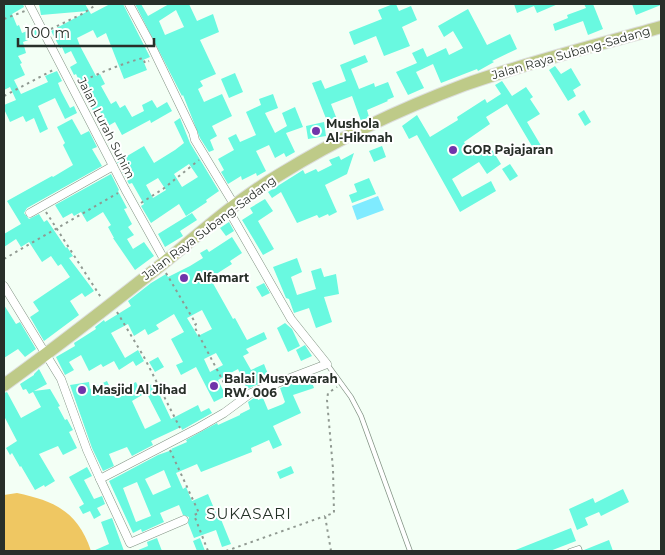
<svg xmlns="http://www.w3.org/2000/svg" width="665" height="555" viewBox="0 0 665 555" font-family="Montserrat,sans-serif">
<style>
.green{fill:#efc762}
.water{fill:#7febff}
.building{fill:#69f9e0;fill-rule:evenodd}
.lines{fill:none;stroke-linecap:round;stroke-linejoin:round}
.lane-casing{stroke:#829384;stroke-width:5.5}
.street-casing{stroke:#829384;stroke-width:9}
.primary-casing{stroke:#dddedd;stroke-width:14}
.path{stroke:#909991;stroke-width:2;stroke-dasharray:2.5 4;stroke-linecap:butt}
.lane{stroke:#fff;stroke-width:4}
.street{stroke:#fff;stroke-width:8}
.primary{stroke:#beca88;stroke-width:12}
.poi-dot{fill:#7034aa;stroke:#fff;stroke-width:2}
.labels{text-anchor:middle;stroke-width:4;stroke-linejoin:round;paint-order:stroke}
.street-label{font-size:12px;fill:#282f29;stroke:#fff}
.poi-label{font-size:12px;font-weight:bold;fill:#282f29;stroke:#fff;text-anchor:start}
.quarter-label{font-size:15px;letter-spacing:1px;fill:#243327;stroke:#fff}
</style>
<rect width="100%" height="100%" fill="#f3fff5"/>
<path class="green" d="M17,493C55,501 78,512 91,551H4V495Z"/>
<path class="water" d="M378,196L384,210L357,220L352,206Z"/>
<g class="building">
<path d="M4,4H23L24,7L12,14L17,26L19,25L22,33L35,28L39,36L23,42L26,53L18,56L22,63L20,64L25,75L14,80L21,94L48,82L45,76L57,71L62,81L58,83L61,91L70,108L74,106L77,113L65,119L55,98L38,106L48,129L40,133L34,118L26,122L23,116L10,122L4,109V105L16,100L10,87L4,90Z"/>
<path d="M39,4H85L91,14L110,4H123L150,57L143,60L147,70L124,79L106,33L97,38L93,30L77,38L80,46L96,76L100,74L105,84L101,86L111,104L116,101L120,108L125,105L132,117L144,111L142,105L152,100L157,108L167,102L172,111L151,123L150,120L122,135L115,122L108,126L98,108L93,111L76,74L74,75L70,67L77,63L71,51L65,54L62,47L60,48L51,31L88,11L41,15Z"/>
<path d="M135,4H141L148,16L169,4H189L197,21L213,14L219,32L200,40L216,74L200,81L203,86L198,89L204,102L222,94L232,116L212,126L217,136L210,140L214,150L209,152L200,138L183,95L182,96ZM176,10L184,27L165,35L159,21Z"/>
<path d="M393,4H396L399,11L411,6L417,20L402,27L410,46L384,56L376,36L354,45L349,32L382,19L378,10Z"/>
<path d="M514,4H558L537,13L534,6L517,13Z"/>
<path d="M584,4H593L603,29L588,35L583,21L555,31L553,24L568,18L567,15L586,8Z"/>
<path d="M632,4H661V5L636,15Z"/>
<path d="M468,9L487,45L510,34L517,49L492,61L494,62L478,71L477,69L441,83L433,64L416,72L424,88L408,95L396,72L417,63L412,53L423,48L427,57L446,48L449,55L463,48L453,31L444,37L438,26Z"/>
<path d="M365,55L368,62L351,69L359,89L374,83L375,87L388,82L394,97L387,100L388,101L367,110L369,117L361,121L352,96L331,104L336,117L327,121L312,83L321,80L325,89L346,81L340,65Z"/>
<path d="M555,66L561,74L571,68L581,85L573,90L576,96L568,101L549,70Z"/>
<path d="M235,73L243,92L229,98L221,79Z"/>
<path d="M502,81L512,96L526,87L533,97L530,99L540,114L527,122L543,149L536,153L507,104L486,117L490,124L464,142L472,156L489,145L501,164L487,174L479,162L452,179L462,197L491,181L496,191L460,212L417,135L409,139L402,126L417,115L430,137L458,120L457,117L485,99L487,103L501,94L495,85Z"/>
<path d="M273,94L278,108L265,113L275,133L287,126L282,113L295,107L303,127L286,133L295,152L286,157L284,153L275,158L269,145L256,151L266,171L257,176L256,173L242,180L241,176L228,184L221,172L224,170L218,159L234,150L228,138L236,134L240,142L256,135L246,112L261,105L259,99Z"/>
<path d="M584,110L591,122L585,126L578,114Z"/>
<path d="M180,118L190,143L219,191L206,200L207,202L186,216L179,204L151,223L141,206L144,204L132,183L129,184L117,162L144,146L154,163L175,150L184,143L174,122ZM189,164L198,177L182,187L174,174ZM158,178L166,190L153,198L146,185Z"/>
<path d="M72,119L81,135L89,131L97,147L92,149L102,166L27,208L24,213L29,219L39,214L44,222L47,220L66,248L67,247L73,256L69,258L94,291L85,297L82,293L70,301L79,315L44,341L30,317L39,311L33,302L70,277L61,264L58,266L51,256L42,262L29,242L21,247L16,239L4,247V234L21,224L7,201L52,176L53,177L73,165L63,145L65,143L57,127Z"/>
<path d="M324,122L326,136L308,139L306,126Z"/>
<path d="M382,146L386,157L374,162L369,151Z"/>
<path d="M354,153L347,174L325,185L337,212L329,216L328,214L319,218L317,215L297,223L281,192L272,198L268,192L303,170L305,174L316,169L318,172L332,165L329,160L339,156L341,160Z"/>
<path d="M510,164L518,176L510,181L502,169Z"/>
<path d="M111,174L119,190L118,191L127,208L124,209L132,224L128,227L134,235L127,239L133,249L144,242L154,256L135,270L113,238H114L108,227L111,225L103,212L87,222L81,212L74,216L72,213L63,218L55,205Z"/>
<path d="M369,178L376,194L352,203L349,195L357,192L354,184Z"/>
<path d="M265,199L273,211L258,221L274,249L263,255L242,220L253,213L250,208Z"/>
<path d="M192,213L197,220L180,231L183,236L165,247L158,234Z"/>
<path d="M229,222L234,231L226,236L220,228Z"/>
<path d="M232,237L242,253L230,261L232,264L210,278L233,319L235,318L247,340L264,332L267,339L246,349L249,353L243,356L251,370L264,364L270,379L247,389L238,369L218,380L226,396L214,402L196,367L181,375L176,365L183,362L171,339L184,332L174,314L156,325L159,329L148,335L145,329L134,336L128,324L111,333L125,358L138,350L144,361L136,366L133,361L119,370L114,361L103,367L101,364L89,371L81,355L69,362L74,370L65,375L56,357L75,346L74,343L96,329L95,327L104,320L105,322L131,306L128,301L151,283L166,274L168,277L190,266L203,258L200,253L207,249L209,252ZM202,310L212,329L198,336L187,318ZM216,353L223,365L210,372L204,359Z"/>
<path d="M297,258L302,272L291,277L297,295L316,289L311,271L321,268L324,277L336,274L339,294L324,297L332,322L316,328L309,308L294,313L289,299L286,298L273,267Z"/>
<path d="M264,283L270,293L262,297L256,287Z"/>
<path d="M4,305L16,324L20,322L36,349L25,357L18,349L4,358Z"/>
<path d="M285,323L292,329L300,346L288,352L277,328Z"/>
<path d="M305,345L312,356L301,361L296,350Z"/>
<path d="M158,357L164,367L155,372L149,362Z"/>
<path d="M39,369L47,384L34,391L50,389L60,406L58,407L65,420L67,419L73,430L69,432L77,448L63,455L58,446L39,454L55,481L45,487L44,485L35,490L21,466L20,467L12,453L10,455L6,448L17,441L4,416V393L7,392L21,418L41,407L33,392L29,394L26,389L23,390L20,384L34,375V374Z"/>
<path d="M310,377L314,388L293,395L301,413L273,426L282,445L273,449L269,440L251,448L252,452L201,472L197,464L176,473L183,489L186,487L192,501L208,494L216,513L218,512L231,544L222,547L216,530L194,538L188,523L189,517L183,515L179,505L160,513L164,522L142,532L141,529L133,533L109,481L158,455L172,450L171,449L187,442L186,440L217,423L218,425L240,415V414L250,409L248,402L254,398L257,397L258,400L263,398L268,410L283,404L285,402L280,388ZM164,470L171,487L153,495L145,479ZM137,482L151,516L136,522L123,488Z"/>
<path d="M107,381L114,396L129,389L128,386L136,382L142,395L132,401L145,429L161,421L144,388L154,383L171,419L198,405L201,412L209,408L212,413L182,430L181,427L151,441L153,445L132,456L127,447L109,454L114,466L103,471L92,448L70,385L89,382L90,389Z"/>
<path d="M291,466L294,473L280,479L277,472Z"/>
<path d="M87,467L92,476L84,480L94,499L102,496L105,504L97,508L101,515L94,519L90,511L83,514L79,507L84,504L69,477Z"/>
<path d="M623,489L629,502L601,516L599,512L585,518L588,525L577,530L569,509L593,498L595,503Z"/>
<path d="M112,518L124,551H93L109,544L101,522Z"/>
<path d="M571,528L576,541L550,551H513Z"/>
<path d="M157,538L162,551H136L148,546L147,542Z"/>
<path d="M200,538L205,551H197L193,541Z"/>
<path d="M609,540L613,551H584V550Z"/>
</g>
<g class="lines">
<defs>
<g id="lane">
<path d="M327,364L351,397L361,416L410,551"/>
<path d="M570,551L579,548L580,551"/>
</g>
<g id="street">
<path d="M29,4L125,189L165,261"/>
<path d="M129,4L149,41L193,132L195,140L235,206"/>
<path d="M30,213L113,166"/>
<path d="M4,286L61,379L87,450L100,479L198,428L224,413L251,393L327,364L291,319L229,211"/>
<path d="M100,479L130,543L184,520"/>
</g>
<path id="primary" d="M4,385C57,347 109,306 161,265C199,234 237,200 279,175C337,139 400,109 464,85C528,62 595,46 661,27"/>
</defs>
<use href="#lane" class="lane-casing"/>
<use href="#street" class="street-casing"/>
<use href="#primary" class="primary-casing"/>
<g class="path">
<path d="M4,19L25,11"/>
<path d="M51,29L84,13L97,4"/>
<path d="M79,83C99,73 121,64 143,58L145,63L149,61"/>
<path d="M4,96L55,69"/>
<path d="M141,203L163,189L199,160"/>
<path d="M46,212L102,299"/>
<path d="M4,259L118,193"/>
<path d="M166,273L196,324L194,326L232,398"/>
<path d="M117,312L144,357L180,428"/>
<path d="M170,450L199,513L194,515L208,551"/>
<path d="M226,551L325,516"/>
<path d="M331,551L325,516L334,513L333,469L327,400L328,393L337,387"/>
</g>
<use href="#lane" class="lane"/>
<use href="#street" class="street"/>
<use href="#primary" class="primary"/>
</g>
<g class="poi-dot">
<circle cx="316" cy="131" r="5"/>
<circle cx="453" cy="150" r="5"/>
<circle cx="184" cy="278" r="5"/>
<circle cx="214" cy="386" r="5"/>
<circle cx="82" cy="390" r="5"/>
</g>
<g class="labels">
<g class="street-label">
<text transform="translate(571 53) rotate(-16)" y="4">Jalan Raya Subang-Sadang</text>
<text transform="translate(106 128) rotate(63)" y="4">Jalan Lurah Suhim</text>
<text transform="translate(209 228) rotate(-37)" y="4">Jalan Raya Subang-Sadang</text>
</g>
<g class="poi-label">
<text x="326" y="128">Mushola<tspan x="326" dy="14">Al-Hikmah</tspan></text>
<text x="463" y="154">GOR Pajajaran</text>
<text x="194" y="282">Alfamart</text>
<text x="224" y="383">Balai Musyawarah<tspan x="224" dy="14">RW. 006</tspan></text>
<text x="92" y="394">Masjid Al Jihad</text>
</g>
<g class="quarter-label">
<text x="249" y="519">SUKASARI</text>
</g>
</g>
<rect width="665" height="555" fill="none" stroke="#282f29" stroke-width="10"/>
<path d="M18 38v8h136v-8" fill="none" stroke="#282f29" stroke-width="2.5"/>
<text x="25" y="38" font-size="15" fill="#282f29" stroke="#ffffff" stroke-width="4" paint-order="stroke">100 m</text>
</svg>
